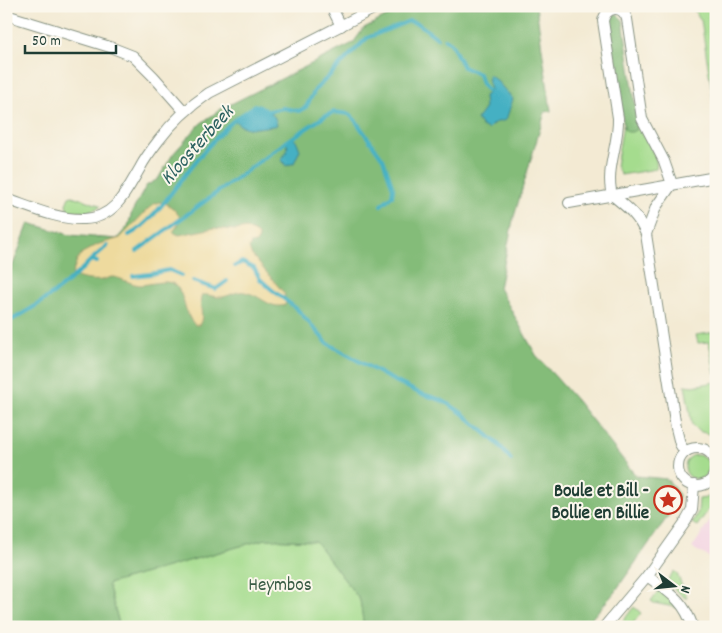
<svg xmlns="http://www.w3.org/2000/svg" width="722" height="633" viewBox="0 0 722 633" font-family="Dekko,sans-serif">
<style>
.built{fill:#f2cfe1}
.green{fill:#a5dc8e;stroke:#628c61}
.forest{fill:#84bc79;stroke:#527c56}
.sand{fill:#eeda9e;stroke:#868c69}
.water{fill:#45b0c3;stroke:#32767c}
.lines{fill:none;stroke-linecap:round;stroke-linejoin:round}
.stream{stroke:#45b0c3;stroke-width:4}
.street-casing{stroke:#899484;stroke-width:12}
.street{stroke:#fff;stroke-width:10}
.labels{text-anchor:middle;stroke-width:4;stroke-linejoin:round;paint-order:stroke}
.poi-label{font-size:19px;font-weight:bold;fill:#1f3d34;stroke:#fbf7ec;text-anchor:end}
.park-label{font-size:19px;fill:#3a5d46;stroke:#fbf7ec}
.water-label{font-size:20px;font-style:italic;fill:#2a605f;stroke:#fbf7ec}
</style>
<rect width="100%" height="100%" fill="#fbf7ec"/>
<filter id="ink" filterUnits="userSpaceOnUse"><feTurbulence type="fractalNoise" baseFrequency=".02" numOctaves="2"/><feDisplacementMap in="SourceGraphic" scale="10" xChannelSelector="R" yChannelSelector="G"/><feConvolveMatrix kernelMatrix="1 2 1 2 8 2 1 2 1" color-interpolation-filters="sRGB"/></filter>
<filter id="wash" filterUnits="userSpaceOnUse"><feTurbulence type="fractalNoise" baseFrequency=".0096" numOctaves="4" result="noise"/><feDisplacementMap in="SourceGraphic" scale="20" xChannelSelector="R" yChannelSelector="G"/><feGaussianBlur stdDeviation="1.12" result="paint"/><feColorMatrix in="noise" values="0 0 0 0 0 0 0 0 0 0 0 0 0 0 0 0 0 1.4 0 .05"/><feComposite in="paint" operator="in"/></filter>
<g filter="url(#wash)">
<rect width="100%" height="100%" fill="#f3ead3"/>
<path class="built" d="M716,512V561L692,548Z"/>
<g class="green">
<path d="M691,6H716V106H714L701,20Z"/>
<path d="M638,124C645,137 659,154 656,169L621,175L616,166L623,125L624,128L638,126Z"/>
<path d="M72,196L99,205L100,207L87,212L68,211L66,204L69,197Z"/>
<path d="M716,332V374H715L709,342L698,343L696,335Z"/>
<path d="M716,382V408L710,416L716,420V436L698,431L692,425L685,385L693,386Z"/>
<circle cx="697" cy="467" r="12"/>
<path d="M716,493V499L697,526L692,523L698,512L699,499L706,498Z"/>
<path d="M265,539L315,541L360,600L364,627H120L108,584Z"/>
<path d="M674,571L677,574L687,598H685L666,582Z"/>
<path d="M659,590L679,608L654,603L651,601Z"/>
<path d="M634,607L641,613L631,626L618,627Z"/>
</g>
<g class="forest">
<path d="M407,6H536L551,111L545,112L513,220L499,288L536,355L577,401L636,476L667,479L679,495L678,502L614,593L584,627H364L360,600L315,541L265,539L108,584L120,627H6V270H11L29,223L70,235L117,239L128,226L132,212L146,186L158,179L173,154L200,124L221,109L353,43L364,28Z"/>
<path d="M614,14L618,15L623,20L638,124L636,130C631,133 626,133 624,128L608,21L610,17Z"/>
</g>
<path class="sand" d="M160,202C169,203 175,210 180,217L178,225L173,232L179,235L214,228L236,230L246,228L257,234L259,238L256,243L251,244L249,248L251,254L284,293L286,302L285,305C271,310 261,296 248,293C238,289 231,296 222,297C215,298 209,294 202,295C197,305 206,316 199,325H195C183,314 185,292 174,284C165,279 149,285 139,285C130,284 122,278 113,277C109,277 106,279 102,280C93,281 79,280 72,274L77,260L82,253L99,244L120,238L149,208L154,204Z"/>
<g class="water">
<path d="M489,75L496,80L513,99L506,120L494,123L488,129L482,126L477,119L485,108L484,96L490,91L488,77Z"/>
<path d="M255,105C265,108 276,113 277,125L274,126C258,127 246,133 234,120L246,113Z"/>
<path d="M293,138L297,142L300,150L294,163L286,166L281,159C286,153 290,150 286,142Z"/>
</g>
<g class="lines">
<g class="stream">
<path d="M445,39L451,43L463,67L479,74L482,84L489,92"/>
<path d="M129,235C154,223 177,183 196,161C207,148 220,132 233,121C240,115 248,112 255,105L269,111L283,108L299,111L306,107L315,90L367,38L409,21L419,24L437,38"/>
<path d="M137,251L286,142L325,116L334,112L349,114L355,120L383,159L393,188L392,196L381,205"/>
<path d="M91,260L107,246"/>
<path d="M235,266L242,262L254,268L260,279L271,289L297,309L327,343L385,376L419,393L441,400L450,405L462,413L500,446L511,460"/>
<path d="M133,276L150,274L169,270L181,275"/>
<path d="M193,281L216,289L227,281"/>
<path d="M6,323C37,307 67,285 91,260L97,262"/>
</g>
</g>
</g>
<g filter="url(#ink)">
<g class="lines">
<defs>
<g id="street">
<path d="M331,6L341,26"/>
<path d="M6,15L110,47L133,56L154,77L184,111"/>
<path d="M612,195C605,169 619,145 618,118L603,21C606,7 622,4 627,19L642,119L664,161L672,184"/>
<path d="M612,195C628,208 638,215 646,234L676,428L680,444L685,452"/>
<path d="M6,199C30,207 58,220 84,219C115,218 126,192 140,168C145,158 152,149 159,140C173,121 190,106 209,93L379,6"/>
<path d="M569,203L716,177"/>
<path d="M646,234L656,207L672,184"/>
<circle cx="697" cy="467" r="19"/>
<path d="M647,576C670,593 683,599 693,627"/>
<path d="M604,627L647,576L686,521L692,510L694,485"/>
</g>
</defs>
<use href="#street" class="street-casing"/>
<use href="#street" class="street"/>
</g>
</g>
<defs>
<symbol id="sight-ring" viewBox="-11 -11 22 22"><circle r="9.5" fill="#fbf7ec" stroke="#c8321e" stroke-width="1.5"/><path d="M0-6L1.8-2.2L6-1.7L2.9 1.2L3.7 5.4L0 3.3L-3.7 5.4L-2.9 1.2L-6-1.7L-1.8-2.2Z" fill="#c8321e"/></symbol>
</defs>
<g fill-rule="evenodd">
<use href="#sight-ring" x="652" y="484" width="32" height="32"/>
</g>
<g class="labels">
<g class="poi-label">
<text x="649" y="496">Boule et Bill -<tspan x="649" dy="22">Bollie en Billie</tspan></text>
</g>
<g class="park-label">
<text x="280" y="590">Heymbos</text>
</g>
<g class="water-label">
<text transform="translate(196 144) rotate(-48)" y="7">Kloosterbeek</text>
</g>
</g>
<rect width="722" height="633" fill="none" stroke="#fbf7ec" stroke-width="25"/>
<g transform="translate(674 586) rotate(106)" stroke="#fbf7ec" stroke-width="4" paint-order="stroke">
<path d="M0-4L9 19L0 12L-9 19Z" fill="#1f3d34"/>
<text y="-8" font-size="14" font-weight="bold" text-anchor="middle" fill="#1f3d34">N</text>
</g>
<path d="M25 45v8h91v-8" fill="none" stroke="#1f3d34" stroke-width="2.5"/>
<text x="32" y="45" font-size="15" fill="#1f3d34" stroke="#fbf7ec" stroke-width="4" paint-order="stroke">50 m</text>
</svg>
